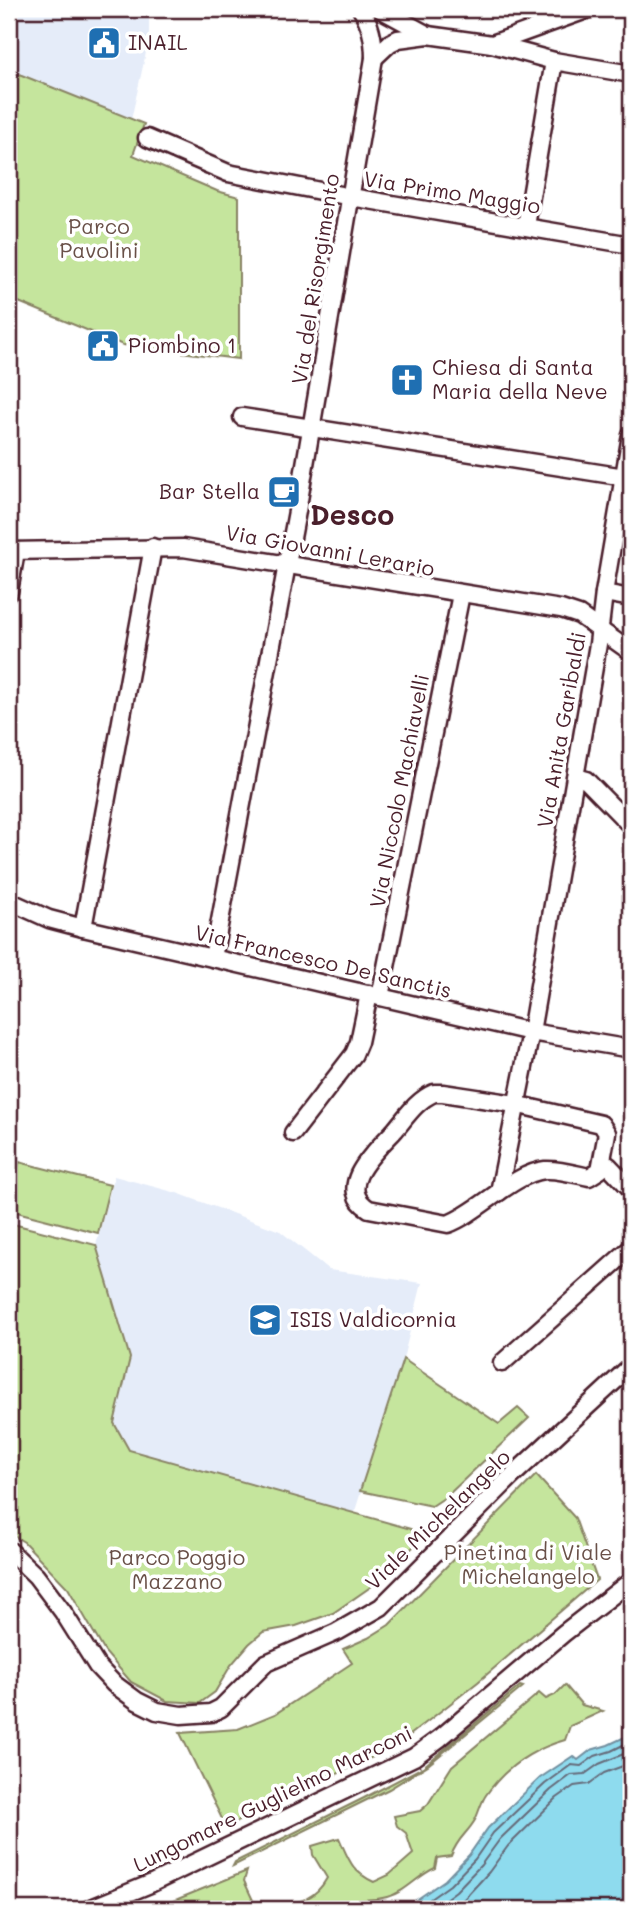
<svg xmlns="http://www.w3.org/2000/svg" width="640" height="1918" viewBox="0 0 640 1918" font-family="Mali,sans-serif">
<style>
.built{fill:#e5ecf9}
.green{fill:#c5e59d;stroke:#888264;stroke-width:2}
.water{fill:#8edbee;stroke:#7390a0;stroke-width:2}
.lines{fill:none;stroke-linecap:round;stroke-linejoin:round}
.shore{stroke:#656a79;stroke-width:2}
.minor-casing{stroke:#4a1f2b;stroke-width:21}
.minor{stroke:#fff;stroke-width:16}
.labels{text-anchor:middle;stroke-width:7;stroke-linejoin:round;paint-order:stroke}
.poi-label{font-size:21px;fill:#4a1f2b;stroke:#fff;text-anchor:start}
.street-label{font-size:21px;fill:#4a1f2b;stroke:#fff}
.park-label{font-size:21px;fill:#695048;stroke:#fff}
.district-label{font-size:28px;font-weight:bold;fill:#4a1f2b;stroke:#fff}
</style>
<rect width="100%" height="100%" fill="#fff"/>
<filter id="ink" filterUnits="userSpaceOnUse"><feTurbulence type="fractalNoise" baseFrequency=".0143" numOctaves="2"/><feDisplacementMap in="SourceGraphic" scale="14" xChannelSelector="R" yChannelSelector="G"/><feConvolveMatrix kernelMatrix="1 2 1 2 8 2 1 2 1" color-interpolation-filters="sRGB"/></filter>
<g filter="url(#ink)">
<g class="built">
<path d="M14,9H149V39L131,120L9,70V23Z"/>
<path d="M114,1176L177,1193L280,1231L329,1270L422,1283L403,1359L354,1514L129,1450L114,1423L130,1358L96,1245Z"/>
</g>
<g class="green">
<path d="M9,70L144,124L133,155L217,191L239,197V359L123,345L9,298Z"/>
<path d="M19,1162L110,1185L98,1233L9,1210Z"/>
<path d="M9,1223L96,1245L130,1358L114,1423L129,1450L411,1529L415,1536L413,1547L372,1586L333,1613L296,1626L263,1632L249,1644L231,1665L215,1692L200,1703L167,1701L131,1682L105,1652L68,1588L24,1542L9,1533Z"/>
<path d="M403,1359L499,1424L518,1408L529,1418L447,1496L432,1506L360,1491Z"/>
<path d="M536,1475L575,1518L597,1580L478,1682L396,1746L226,1827L180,1733L238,1729L275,1714L352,1663L343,1649L368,1638L389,1625Z"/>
<path d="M565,1685L582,1705L603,1711L570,1726L565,1740C533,1749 505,1768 486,1795C481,1802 479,1812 475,1820C467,1834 458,1837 451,1856L437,1858L435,1868C417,1876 406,1892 387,1897C367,1903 342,1896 326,1909H153L247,1871L244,1881L257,1909C285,1901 310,1909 327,1878L313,1855L312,1846L339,1838C349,1860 351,1871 374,1882L389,1875L413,1854L406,1833L397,1826L394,1816L420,1811L428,1804L452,1766L539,1693L546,1699L555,1695Z"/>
<path d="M520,1686L523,1687L428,1765L389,1789L233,1866L235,1862L364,1798L423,1767Z"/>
</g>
<path class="water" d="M631,1734V1909H403L445,1880L469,1855L488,1828L540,1778L573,1756L578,1760L591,1750L608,1745Z"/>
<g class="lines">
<g class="shore">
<path d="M416,1909L450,1885L475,1859L493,1833L545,1784L571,1765L581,1766L595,1756L611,1751L631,1741"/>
<path d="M432,1909L456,1891L481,1865L500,1839L551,1790L571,1775L585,1774L599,1764L631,1751"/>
<path d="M450,1909L464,1899L489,1872L508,1846L557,1798L574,1786L589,1784L604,1773L631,1763"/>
</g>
<defs>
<g id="minor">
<path d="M380,9L428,35"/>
<path d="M492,44L554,61L631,74"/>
<path d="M374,58L390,43L398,39L428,35L492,44L589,9"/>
<path d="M147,138L228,173L351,197L631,245"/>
<path d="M526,226L554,61"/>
<path d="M242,417L631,478"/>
<path d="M9,551L183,548L561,609L579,615L631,652"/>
<path d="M9,592L16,551"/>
<path d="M604,593L631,598"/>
<path d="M575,777L586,780L631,826"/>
<path d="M9,901L49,919L83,928L531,1032L631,1049"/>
<path d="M83,928L153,547"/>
<path d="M213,958L298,506L374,58C374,40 371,24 361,9"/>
<path d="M380,997L461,594"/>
<path d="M434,1093H443L515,1104L601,1124L607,1133L600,1170L589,1177C575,1174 559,1169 545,1170C514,1173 478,1213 448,1224L369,1209C333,1187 378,1149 395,1130C406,1117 417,1100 434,1093Z"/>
<path d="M293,1133L354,1054L359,1042L369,994"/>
<path d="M602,1161L609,1166L631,1189"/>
<path d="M499,1192L531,1032L598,644L604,593L631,435"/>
<path d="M502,1363L631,1248"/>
<path d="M9,1550L36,1576L63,1612L97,1666L114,1684L137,1701L157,1711L181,1715L211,1713L221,1708L266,1663L337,1632L381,1607L511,1477L631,1366"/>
<path d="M89,1909L150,1884L414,1757L440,1738L564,1633L631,1581"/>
</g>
</defs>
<use href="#minor" class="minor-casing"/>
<use href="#minor" class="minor"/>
</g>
</g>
<defs>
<symbol id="civic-square" viewBox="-11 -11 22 22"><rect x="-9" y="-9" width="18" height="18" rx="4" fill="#1f6fb2" stroke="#fff"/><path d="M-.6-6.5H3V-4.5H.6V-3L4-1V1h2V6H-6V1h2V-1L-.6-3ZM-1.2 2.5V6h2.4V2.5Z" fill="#fff"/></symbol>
<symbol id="church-square" viewBox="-11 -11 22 22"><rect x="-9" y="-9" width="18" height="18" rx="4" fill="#1f6fb2" stroke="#fff"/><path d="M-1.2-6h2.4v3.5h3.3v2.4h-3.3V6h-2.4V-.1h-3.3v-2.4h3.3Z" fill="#fff"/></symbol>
<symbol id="cafe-square" viewBox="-11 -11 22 22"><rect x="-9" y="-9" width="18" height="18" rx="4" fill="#1f6fb2" stroke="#fff"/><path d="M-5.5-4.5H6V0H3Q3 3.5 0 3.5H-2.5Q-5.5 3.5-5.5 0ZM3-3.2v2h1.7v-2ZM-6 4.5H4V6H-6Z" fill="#fff"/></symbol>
<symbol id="school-square" viewBox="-11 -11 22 22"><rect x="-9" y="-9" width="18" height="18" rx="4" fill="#1f6fb2" stroke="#fff"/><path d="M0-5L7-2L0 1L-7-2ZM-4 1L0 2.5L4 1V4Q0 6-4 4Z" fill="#fff"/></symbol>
</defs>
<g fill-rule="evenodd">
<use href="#civic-square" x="85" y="24" width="38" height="38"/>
<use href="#civic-square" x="84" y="327" width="38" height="38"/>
<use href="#church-square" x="388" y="361" width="38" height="38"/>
<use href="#cafe-square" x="265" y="473" width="38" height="38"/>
<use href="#school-square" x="246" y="1301" width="38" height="38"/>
</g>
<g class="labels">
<g class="poi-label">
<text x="128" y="50">INAIL</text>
<text x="128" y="353">Piombino 1</text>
<text x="432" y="375">Chiesa di Santa<tspan x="432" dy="24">Maria della Neve</tspan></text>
<text x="260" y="499" text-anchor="end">Bar Stella</text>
<text x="290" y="1327">ISIS Valdicornia</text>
</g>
<g class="street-label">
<text transform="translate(452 193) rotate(9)" y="7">Via Primo Maggio</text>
<text transform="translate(316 279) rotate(-81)" y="7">Via del Risorgimento</text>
<text transform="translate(330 551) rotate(10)" y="7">Via Giovanni Lerario</text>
<text transform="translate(562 730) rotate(-80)" y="7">Via Anita Garibaldi</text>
<text transform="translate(400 791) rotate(-79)" y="7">Via Niccolo Machiavelli</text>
<text transform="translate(323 962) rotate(13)" y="7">Via Francesco De Sanctis</text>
<text transform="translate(438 1520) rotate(-44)" y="7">Viale Michelangelo</text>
<text transform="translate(273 1799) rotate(-26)" y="7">Lungomare Guglielmo Marconi</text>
</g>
<g class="park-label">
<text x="99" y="234">Parco<tspan x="99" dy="24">Pavolini</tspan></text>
<text x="528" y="1560">Pinetina di Viale<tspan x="528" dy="24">Michelangelo</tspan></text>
<text x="177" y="1565">Parco Poggio<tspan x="177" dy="24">Mazzano</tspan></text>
</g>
<g class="district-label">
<text x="352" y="525">Desco</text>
</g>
</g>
<rect width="640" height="1918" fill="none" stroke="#fff" stroke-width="35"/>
<rect x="18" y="18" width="605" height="1883" fill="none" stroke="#4a1f2b" stroke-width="2.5" filter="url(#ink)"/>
</svg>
